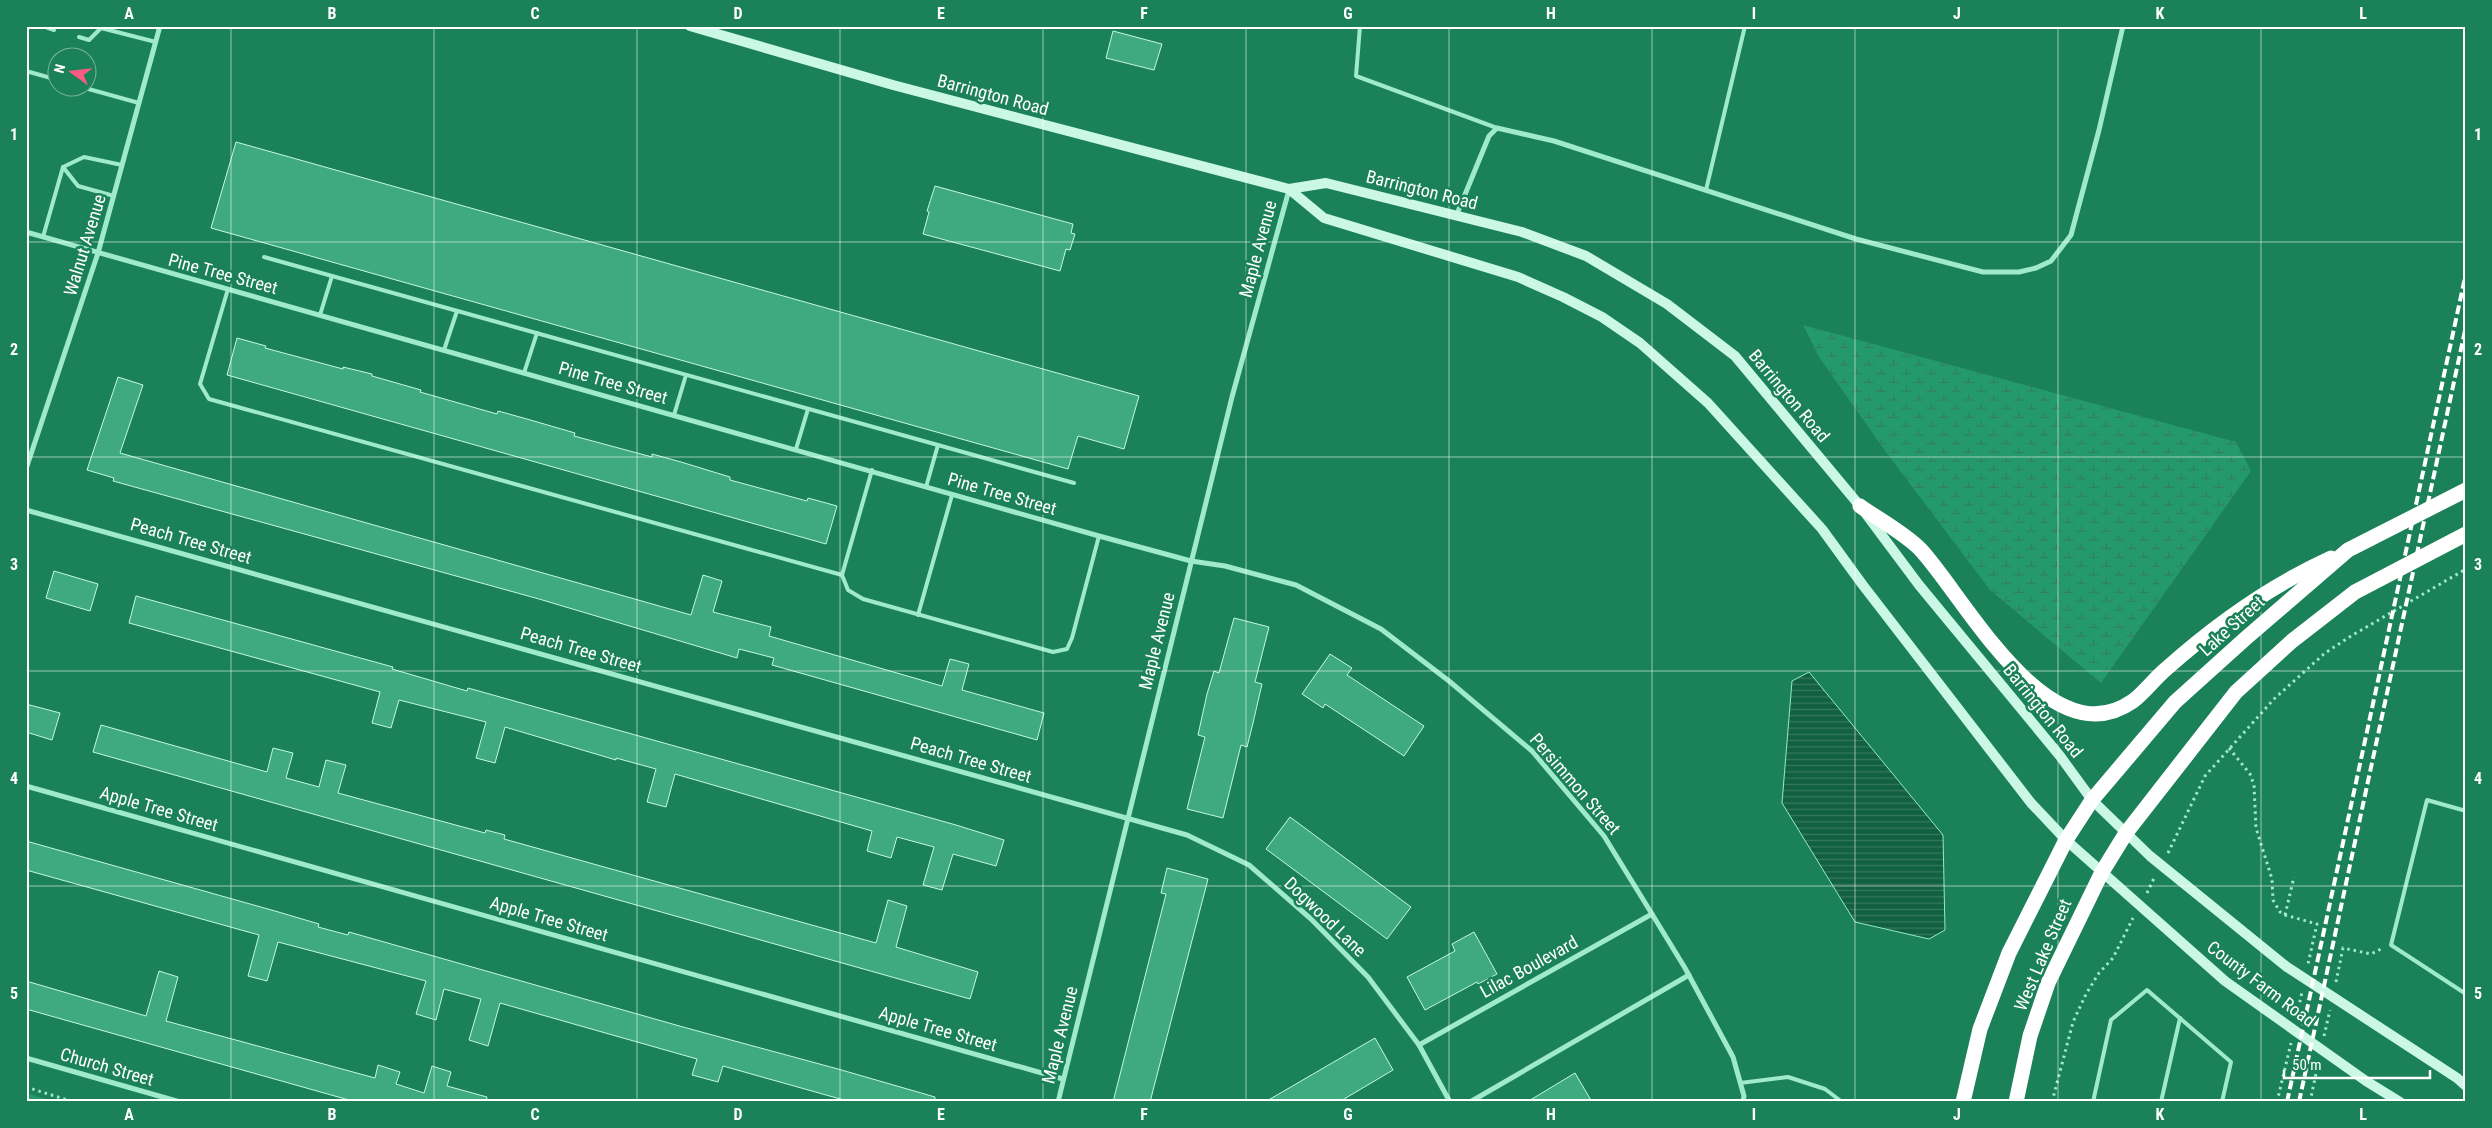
<svg xmlns="http://www.w3.org/2000/svg" width="2492" height="1128" viewBox="0 0 2492 1128" font-family="'Roboto Condensed',sans-serif">
<style>
.wetland{fill:url(#wetland-marsh)}
.park{fill:#249a6a}
.water{fill:url(#water-rules);stroke:#92ecc6}
.building{fill:#3faa7e;stroke:#c4f8e2}
.lines{fill:none;stroke-linecap:round;stroke-linejoin:round}
.path{stroke:#9feacb;stroke-width:3;stroke-dasharray:2.5 4;stroke-linecap:butt}
.lane{stroke:#9feacb;stroke-width:4}
.street{stroke:#9feacb;stroke-width:5}
.secondary{stroke:#cbf8e6;stroke-width:10}
.highway{stroke:#fff;stroke-width:15}
.rail{stroke:#fff;stroke-width:4;stroke-dasharray:9 4;stroke-linecap:butt}
.grid{fill:none;stroke:#fff;stroke-width:1;stroke-opacity:0.55}
.labels{text-anchor:middle;stroke-width:5;stroke-linejoin:round;paint-order:stroke}
.street-label{font-size:18px;fill:#fff;stroke:#1b8159}
.neatline{fill:none;stroke:#fff;stroke-width:2}
.grid-label{font-size:16px;text-anchor:middle;font-weight:bold;fill:#fff}
</style>
<defs>
<pattern id="wetland-marsh" width="20" height="14" patternUnits="userSpaceOnUse" patternTransform="scale(1.25)"><rect width="20" height="14" fill="#249a6a"/><path d="M1 5h8M5 5V1M11 12h8M15 12V8" fill="none" stroke="#327f60"/></pattern>
<pattern id="water-rules" width="6" height="5" patternUnits="userSpaceOnUse" patternTransform="scale(1.25)"><rect width="6" height="5" fill="#126042"/><path d="M0 2.5h6" fill="none" stroke="#36785e"/></pattern>
</defs>
<rect width="100%" height="100%" fill="#1b8159"/>
<path class="wetland" d="M1803,325L2236,442L2251,471L2101,683L1990,590L1886,452L1819,357Z"/>
<path class="park" d="M26,1093L57,1102H26Z"/>
<path class="water" d="M1809,672L1943,835L1945,930L1929,939L1855,922L1782,803L1792,681Z"/>
<g class="building">
<path d="M1113,31L1162,44L1154,70L1106,58Z"/>
<path d="M236,142L1139,396L1124,449L1078,436L1068,469L211,228Z"/>
<path d="M935,186L1073,224L1071,233L1075,234L1070,250L1066,249L1060,271L923,234L929,212L927,211Z"/>
<path d="M237,338L266,346L265,348L343,369V367L372,374V376L421,390L420,392L497,414L498,411L527,419L575,433L574,436L652,457V454L681,462L730,477V480L807,501L808,498L837,506L826,544L227,375Z"/>
<path d="M118,377L143,385L120,453L691,615L703,575L722,581L713,612L771,627L769,636L942,686L950,659L969,664L962,690L1044,713L1037,740L772,665L774,658L739,649L737,658L539,599L113,481L114,478L87,470Z"/>
<path d="M54,571L98,584L90,611L46,598Z"/>
<path d="M136,596L393,667L392,669L467,691L468,688L956,825L1004,840L996,866L953,854L942,890L923,885L934,847L897,837L891,858L867,851L872,831L675,774L666,807L647,802L656,769L616,758V760L505,727L495,763L476,758L486,722L399,700L391,728L372,723L380,692L129,623Z"/>
<path d="M1234,618L1269,627L1255,682L1262,684L1253,723L1247,747L1241,745L1223,818L1187,809L1205,737L1198,735L1207,694L1214,671L1219,673Z"/>
<path d="M1330,654L1352,668L1347,675L1424,726L1404,756L1325,704L1323,708L1302,694Z"/>
<path d="M26,704L60,713L52,740L26,732Z"/>
<path d="M101,725L267,772L273,748L293,753L286,778L319,787L326,760L346,765L338,793L485,833L486,830L505,835L504,839L876,943L888,900L907,906L896,947L978,972L970,999L93,752Z"/>
<path d="M1290,817L1411,907L1387,939L1266,849Z"/>
<path d="M26,841L275,911L319,924L318,927L348,935L349,932L683,1027L838,1069L935,1097V1102H851L723,1066L718,1082L692,1075L697,1059L500,1003L488,1046L469,1040L481,999L444,989L436,1020L416,1014L426,981L278,942L267,981L248,976L259,935L26,870Z"/>
<path d="M1167,868L1208,879L1150,1102H1113L1166,894L1161,893Z"/>
<path d="M1474,932L1497,974L1478,984L1477,982L1425,1010L1407,977L1455,951L1452,944Z"/>
<path d="M159,971L178,977L166,1021L375,1078L378,1065L400,1072L396,1084L424,1093L432,1066L451,1072L447,1086L487,1097L486,1102H356L26,1009V981L146,1016Z"/>
<path d="M1375,1038L1393,1070L1339,1102H1265Z"/>
<path d="M1575,1073L1592,1102H1527Z"/>
</g>
<g class="lines">
<g class="path">
<path d="M2229,748L2250,774L2254,785L2256,828L2272,879L2273,900L2280,912L2285,915L2317,924L2308,964"/>
<path d="M2168,853L2205,776L2274,699L2325,653L2351,636L2466,569"/>
<path d="M2147,893L2155,876"/>
<path d="M2285,915L2294,877"/>
<path d="M2336,982L2343,948L2371,954L2381,949"/>
<path d="M2297,1015L2302,992"/>
<path d="M2324,1036L2330,1010"/>
<path d="M26,1087L74,1102"/>
<path d="M2052,1102L2073,1022L2086,994L2099,973L2113,958L2133,918"/>
<path d="M2277,1102L2291,1043"/>
<path d="M2310,1102L2318,1064"/>
</g>
<g class="lane">
<path d="M43,26L54,30"/>
<path d="M1360,26L1356,76L1497,128"/>
<path d="M79,37L89,40L101,28L156,42"/>
<path d="M26,71L58,80"/>
<path d="M85,88L139,103"/>
<path d="M1706,190L1745,26"/>
<path d="M114,196L78,186L63,167L84,157L122,165"/>
<path d="M43,237L63,167"/>
<path d="M264,257L1074,483"/>
<path d="M228,289L200,384L209,399L842,575"/>
<path d="M320,315L332,276"/>
<path d="M444,350L457,311"/>
<path d="M524,373L537,333"/>
<path d="M674,415L686,375"/>
<path d="M796,449L808,409"/>
<path d="M872,470L842,575L848,590L863,599L1053,652L1067,649L1072,638L1099,536"/>
<path d="M926,487L938,445"/>
<path d="M918,615L952,495"/>
<path d="M2466,811L2427,800L2391,945L2466,994"/>
<path d="M1740,1083L1788,1077L1825,1089L1842,1102"/>
<path d="M2093,1102L2111,1020L2147,990L2231,1062L2222,1102"/>
<path d="M2161,1102L2180,1018"/>
</g>
<g class="street">
<path d="M1457,214L1489,136L1497,128L1554,141L1856,239L1983,272H2019L2036,268L2051,261L2071,235L2099,130L2123,26"/>
<path d="M26,232L1099,536L1191,561L1225,566L1296,585L1381,629L1449,681L1532,751L1604,836L1652,914L1685,968L1733,1057L1744,1096L1743,1102"/>
<path d="M26,469L98,253L160,26"/>
<path d="M26,510L1187,835L1249,865L1311,919L1368,977L1419,1045L1450,1102"/>
<path d="M26,786L1063,1079"/>
<path d="M1419,1045L1652,914"/>
<path d="M26,1058L180,1102"/>
<path d="M1058,1102L1232,397L1289,190"/>
<path d="M1470,1102L1689,975"/>
</g>
<g class="secondary">
<path d="M690,26L893,85L1289,189L1326,183L1522,232L1586,256L1667,304L1735,356L1860,506L1919,585L2060,756L2092,800L2150,856L2287,967L2457,1078L2466,1086"/>
<path d="M1289,189L1324,218L1518,277L1563,297L1602,317L1640,343L1708,403L1822,529L1862,584L2031,803L2066,840L2225,981L2366,1081L2400,1102"/>
</g>
<g class="highway">
<path d="M1860,506C1878,519 1906,534 1921,550C1966,599 2049,760 2133,701C2145,692 2154,679 2166,669C2214,626 2272,585 2331,558"/>
<path d="M1963,1102L1980,1029L2009,953L2066,840L2092,800L2175,702L2246,638L2348,550L2466,490"/>
<path d="M2016,1102L2030,1036L2048,983L2102,872L2126,833L2236,692L2292,641L2355,592L2466,534"/>
</g>
<g class="rail">
<path d="M2287,1102L2466,273"/>
<path d="M2299,1102L2466,326"/>
</g>
</g>
<path class="grid" d="M231,26V1102M434,26V1102M637,26V1102M840,26V1102M1043,26V1102M1246,26V1102M1449,26V1102M1652,26V1102M1855,26V1102M2058,26V1102M2261,26V1102M26,242H2466M26,457H2466M26,671H2466M26,886H2466"/>
<g class="labels">
<g class="street-label">
<text transform="translate(993 95) rotate(15)" y="6">Barrington Road</text>
<text transform="translate(1422 190) rotate(14)" y="6">Barrington Road</text>
<text transform="translate(85 245) rotate(-73)" y="6">Walnut Avenue</text>
<text transform="translate(1258 249) rotate(-75)" y="6">Maple Avenue</text>
<text transform="translate(223 274) rotate(15)" y="6">Pine Tree Street</text>
<text transform="translate(613 383) rotate(16)" y="6">Pine Tree Street</text>
<text transform="translate(1789 396) rotate(50)" y="6">Barrington Road</text>
<text transform="translate(1002 494) rotate(16)" y="6">Pine Tree Street</text>
<text transform="translate(191 541) rotate(16)" y="6">Peach Tree Street</text>
<text transform="translate(2232 626) rotate(-42)" y="6">Lake Street</text>
<text transform="translate(1157 641) rotate(-76)" y="6">Maple Avenue</text>
<text transform="translate(581 650) rotate(16)" y="6">Peach Tree Street</text>
<text transform="translate(2043 711) rotate(51)" y="6">Barrington Road</text>
<text transform="translate(971 760) rotate(16)" y="6">Peach Tree Street</text>
<text transform="translate(1575 784) rotate(49)" y="6">Persimmon Street</text>
<text transform="translate(159 809) rotate(16)" y="6">Apple Tree Street</text>
<text transform="translate(1325 917) rotate(44)" y="6">Dogwood Lane</text>
<text transform="translate(549 919) rotate(16)" y="6">Apple Tree Street</text>
<text transform="translate(2043 955) rotate(-67)" y="6">West Lake Street</text>
<text transform="translate(1529 967) rotate(-29)" y="6">Lilac Boulevard</text>
<text transform="translate(2261 984) rotate(37)" y="6">County Farm Road</text>
<text transform="translate(938 1029) rotate(16)" y="6">Apple Tree Street</text>
<text transform="translate(1060 1035) rotate(-76)" y="6">Maple Avenue</text>
<text transform="translate(107 1067) rotate(16)" y="6">Church Street</text>
</g>
</g>
<rect width="2492" height="1128" fill="none" stroke="#1b8159" stroke-width="55"/>
<g transform="translate(72 72) rotate(285)"><circle r="24" fill="#1b8159" stroke="#76b39b"/>
<path d="M0-4L9 19L0 12L-9 19Z" fill="#fc5c83"/>
<text y="-8" font-size="14" font-weight="bold" text-anchor="middle" fill="#ffffff">N</text>
</g>
<path d="M2284 1070v8h146v-8" fill="none" stroke="#ffffff" stroke-width="2.5"/>
<text x="2292" y="1070" font-size="15" fill="#ffffff" stroke="#1b8159" stroke-width="4" paint-order="stroke">50 m</text>
<rect x="28" y="28" width="2436" height="1072" class="neatline"/>
<g class="grid-label">
<text x="129" y="19">A</text>
<text x="332" y="19">B</text>
<text x="535" y="19">C</text>
<text x="738" y="19">D</text>
<text x="941" y="19">E</text>
<text x="1144" y="19">F</text>
<text x="1348" y="19">G</text>
<text x="1551" y="19">H</text>
<text x="1754" y="19">I</text>
<text x="1957" y="19">J</text>
<text x="2160" y="19">K</text>
<text x="2363" y="19">L</text>
<text x="14" y="140">1</text>
<text x="2478" y="140">1</text>
<text x="14" y="355">2</text>
<text x="2478" y="355">2</text>
<text x="14" y="570">3</text>
<text x="2478" y="570">3</text>
<text x="14" y="784">4</text>
<text x="2478" y="784">4</text>
<text x="14" y="999">5</text>
<text x="2478" y="999">5</text>
<text x="129" y="1120">A</text>
<text x="332" y="1120">B</text>
<text x="535" y="1120">C</text>
<text x="738" y="1120">D</text>
<text x="941" y="1120">E</text>
<text x="1144" y="1120">F</text>
<text x="1348" y="1120">G</text>
<text x="1551" y="1120">H</text>
<text x="1754" y="1120">I</text>
<text x="1957" y="1120">J</text>
<text x="2160" y="1120">K</text>
<text x="2363" y="1120">L</text>
</g>
</svg>
